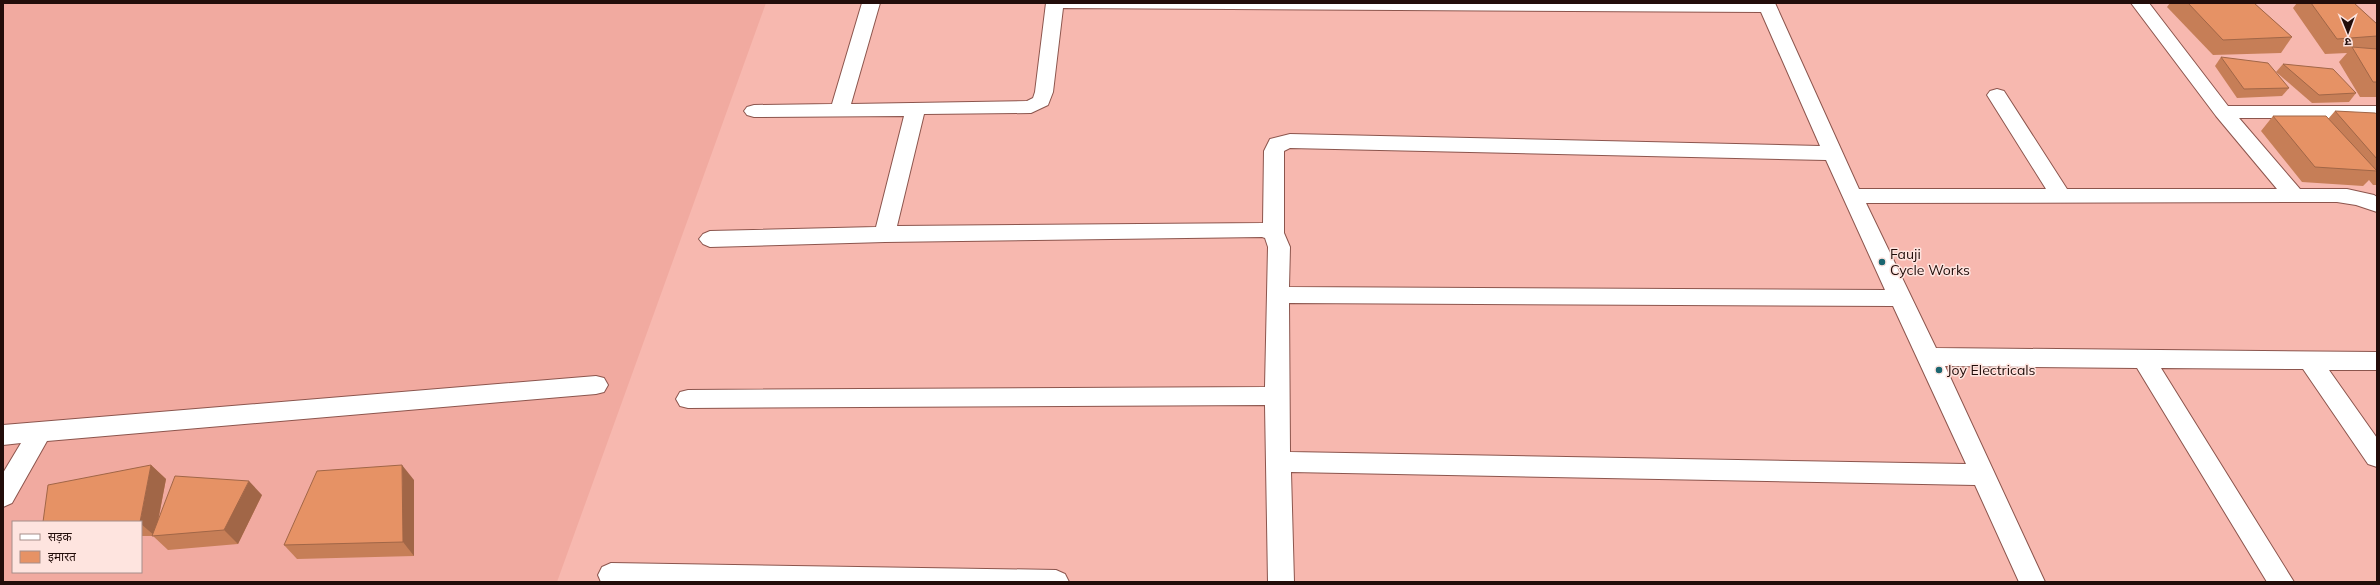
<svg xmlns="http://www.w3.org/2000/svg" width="2380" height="585" viewBox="0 0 2380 585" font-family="Mulish,'Noto Sans Devanagari',sans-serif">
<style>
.built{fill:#f1aaa0;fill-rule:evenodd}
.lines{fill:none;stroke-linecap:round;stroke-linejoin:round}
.street-casing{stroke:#8c554d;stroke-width:2}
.street{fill:#fff;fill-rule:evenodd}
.wall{fill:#c67e57}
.shaded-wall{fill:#a16647}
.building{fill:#e69265;stroke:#a16647}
.poi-dot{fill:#1b6670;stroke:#fee4df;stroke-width:1.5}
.labels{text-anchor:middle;stroke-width:3;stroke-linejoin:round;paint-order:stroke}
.poi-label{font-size:14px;fill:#220d0a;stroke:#fee4df;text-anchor:start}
</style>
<rect width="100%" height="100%" fill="#f7b8af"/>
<path class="built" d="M3,3H766L557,582H3ZM13,522H141V572H13Z"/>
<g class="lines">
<defs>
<g id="street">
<path d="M862,3H880L851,104L1027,101L1033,98L1035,92L1046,3H1775L1859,189H2046L1987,95L1990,91L1997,89L2004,91L2067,189H2277L2216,116L2131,3H2149L2228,106H2377V118H2239L2300,189H2347L2374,195L2377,197V212L2356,205L2337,202L1866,203L1936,348L2377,352V370H2329L2377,438V467L2368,464L2303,369L2161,368L2294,582H2267L2137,368L1945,366L2045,582H2019L1975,485L1291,472L1294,582H1268L1265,405L688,408L680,406L676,399L680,392L688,390L1265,387L1268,247L1265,238L1262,237L885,242L710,247L703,244L699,239L703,234L710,231L876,227L904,116L754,117L747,115L744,111L747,107L754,105L832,104ZM1063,8L1761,12L1820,146L1290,134L1270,139L1264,151L1263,223L897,226L924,114L1031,113L1048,105L1053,92ZM1290,148L1826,160L1885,290L1289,287L1290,247L1284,233V151ZM1289,303L1893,306L1966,464L1290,452Z"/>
<path d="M596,376L604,378L608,385L604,392L596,394L47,441L12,503L3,507V473L21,443L3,445V425Z"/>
<path d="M611,563L1056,570L1065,574L1069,582H601L598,575L602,567Z"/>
</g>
</defs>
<use href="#street" class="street-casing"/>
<use href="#street" class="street"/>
</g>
<g class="wall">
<path d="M2170,3H2254L2292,37L2281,53L2213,55L2167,7Z"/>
<path d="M2297,3H2354L2377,24V97H2360L2339,62L2347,53L2325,54L2293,8Z"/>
<path d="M2221,57L2289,88L2282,96L2237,98L2215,66Z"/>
<path d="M2283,64L2356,93L2349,102L2312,103L2276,72Z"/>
<path d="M2335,111L2377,114V185H2373L2369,180L2363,186L2302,182L2261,131L2273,116L2328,119Z"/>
<path d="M151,465L166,479L158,522L262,495L238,544L168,550L153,536H141V522Z"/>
<path d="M414,480V556L297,559L284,545Z"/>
</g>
<g class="shaded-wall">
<path d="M151,465L166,479L155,536L141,524V522H140Z"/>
<path d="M402,465L414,480V556L403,542Z"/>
<path d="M249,481L262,495L238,544L224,530Z"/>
</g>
<g class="building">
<path d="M2188,3H2254L2292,37L2223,40Z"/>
<path d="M2311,3H2354L2377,24V36L2337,39Z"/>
<path d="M2352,47L2377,49V82H2373Z"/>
<path d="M2221,57L2268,63L2289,88L2244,89Z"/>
<path d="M2283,64L2333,69L2356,93L2319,95Z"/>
<path d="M2335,111L2375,113L2377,114V159Z"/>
<path d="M2273,116H2326L2377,171L2315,167Z"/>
<path d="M151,465L140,522H43L48,485Z"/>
<path d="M402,465L403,542L284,545L317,471Z"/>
<path d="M175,476L249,481L224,530L152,536Z"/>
</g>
<g class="poi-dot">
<circle cx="1882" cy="262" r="4"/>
<circle cx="1939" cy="370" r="4"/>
</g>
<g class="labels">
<g class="poi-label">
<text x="1890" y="259">Fauji<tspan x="1890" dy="16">Cycle Works</tspan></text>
<text x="1947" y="375">Joy Electricals</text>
</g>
</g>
<rect width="2380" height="585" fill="none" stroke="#220d0a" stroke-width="8"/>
<rect x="12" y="521" width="130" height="52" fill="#fee4df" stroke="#a68e8a"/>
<rect x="20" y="534" width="20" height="6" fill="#ffffff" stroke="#a68e8a"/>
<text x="48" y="541" font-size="12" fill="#220d0a">सड़क</text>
<rect x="20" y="551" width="20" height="12" fill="#e69265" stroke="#a68e8a"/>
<text x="48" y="561" font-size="12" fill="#220d0a">इमारत</text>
<g transform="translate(2348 32) rotate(179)" stroke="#fee4df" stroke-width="3" paint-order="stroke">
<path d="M0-3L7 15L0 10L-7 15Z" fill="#220d0a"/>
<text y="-6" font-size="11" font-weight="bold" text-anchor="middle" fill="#220d0a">उ</text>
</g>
</svg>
